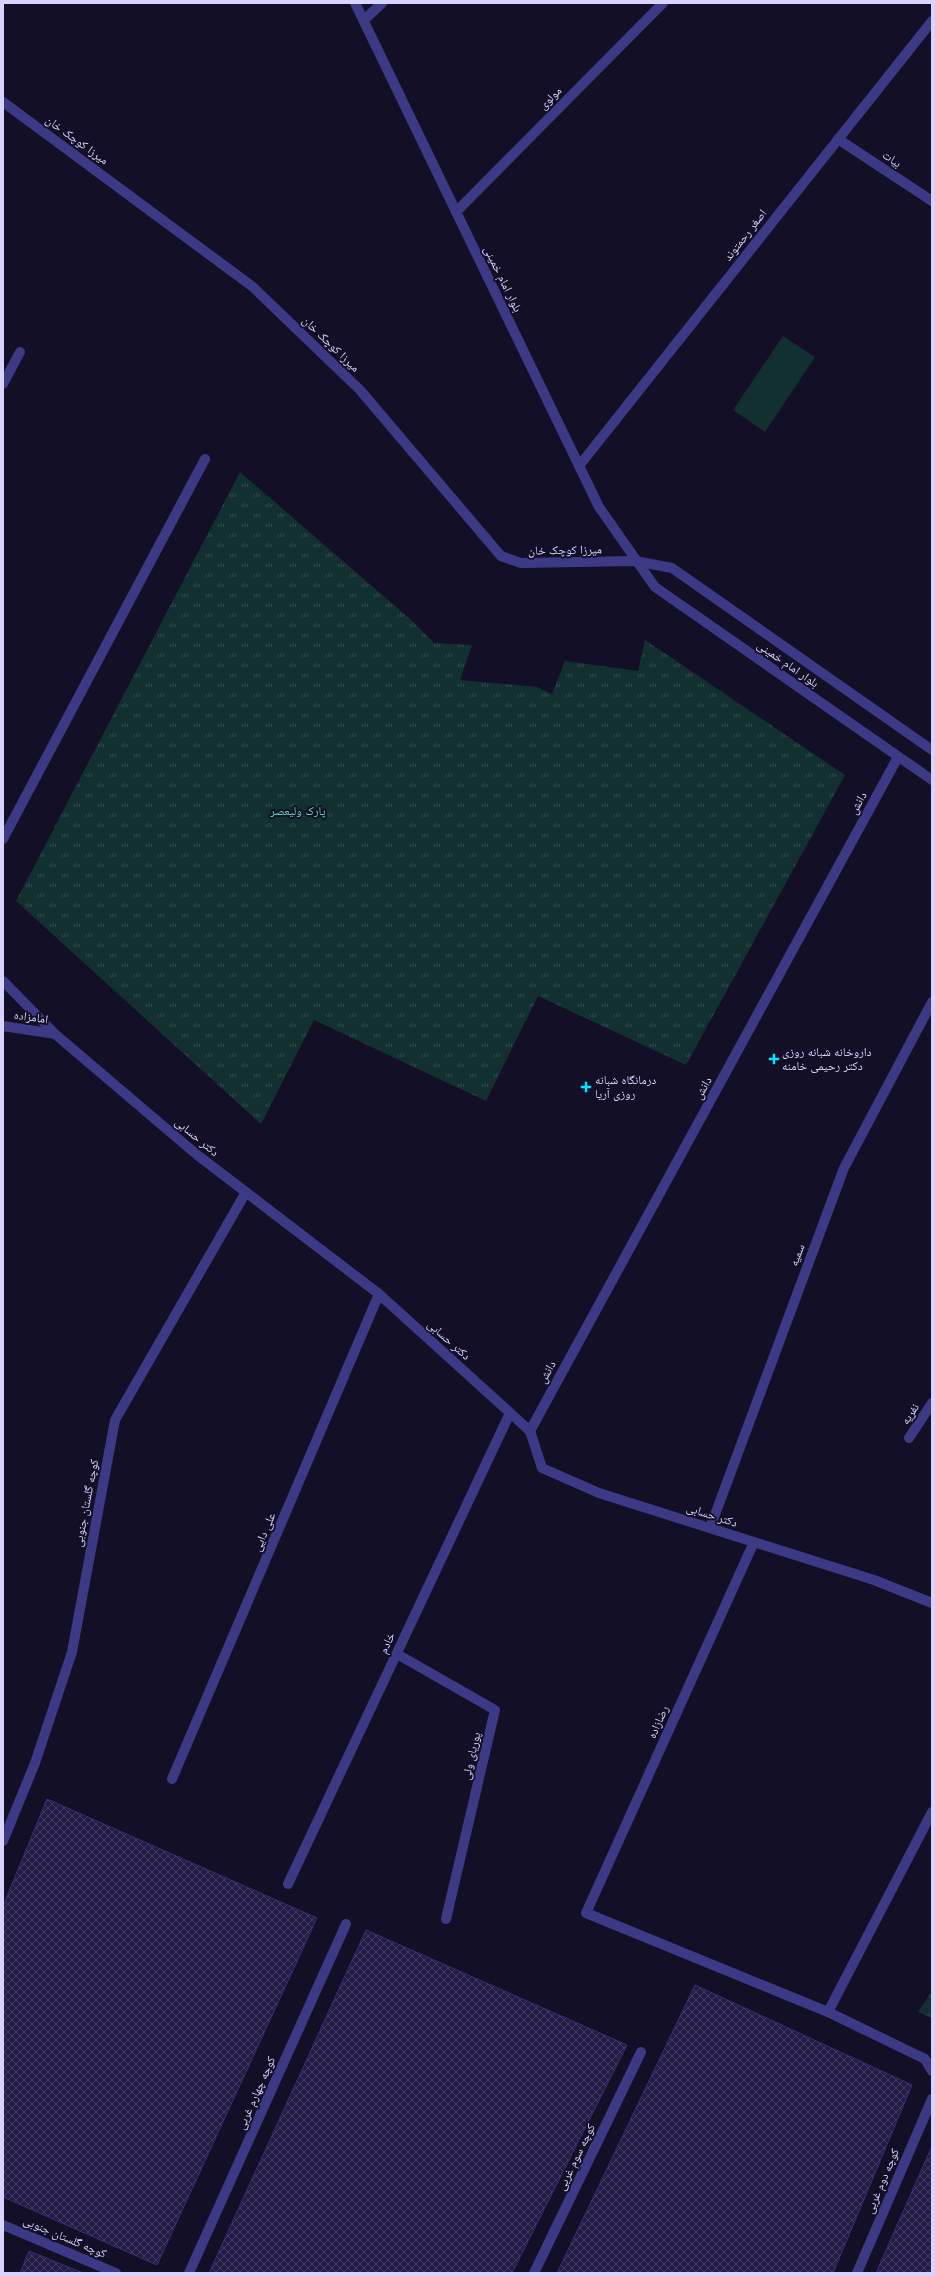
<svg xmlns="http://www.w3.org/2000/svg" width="935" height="2276" viewBox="0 0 935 2276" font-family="Helvetica,'Noto Naskh Arabic',sans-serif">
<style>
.park{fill:url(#park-tufts)}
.pitch{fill:#12302f}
.building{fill:url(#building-cross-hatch);stroke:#3b2d73}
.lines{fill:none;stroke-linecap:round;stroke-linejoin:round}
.minor{stroke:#3d3a85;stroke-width:10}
.poi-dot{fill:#00e5ff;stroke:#130f26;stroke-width:1.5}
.labels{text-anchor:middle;stroke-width:4;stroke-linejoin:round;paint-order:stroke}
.street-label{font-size:12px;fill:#d9d4ff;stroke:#130f26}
.park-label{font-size:12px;fill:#5fe0c0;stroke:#130f26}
.poi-label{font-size:12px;fill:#d9d4ff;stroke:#130f26;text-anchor:start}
</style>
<defs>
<pattern id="park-tufts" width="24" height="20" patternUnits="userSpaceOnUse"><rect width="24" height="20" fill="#12302f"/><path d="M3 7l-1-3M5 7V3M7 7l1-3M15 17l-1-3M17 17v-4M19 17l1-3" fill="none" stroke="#344d4e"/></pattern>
<pattern id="building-cross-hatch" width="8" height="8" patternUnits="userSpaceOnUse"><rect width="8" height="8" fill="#241b47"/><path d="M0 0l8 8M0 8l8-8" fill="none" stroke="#433b63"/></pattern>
</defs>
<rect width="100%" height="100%" fill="#130f26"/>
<g class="park">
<path d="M240,472L409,618L434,643L472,645L460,680L537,687L552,694L565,661L638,671L645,640L845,775L686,1065L538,996L486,1101L314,1020L261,1124L16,901Z"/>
<path d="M932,1991V2018L918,2012Z"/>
</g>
<path class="pitch" d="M783,336L815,357L765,432L733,410Z"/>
<g class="building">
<path d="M47,1799L317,1918L157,2265L3,2197V1906Z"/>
<path d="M366,1930L627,2045L512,2273H209Z"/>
<path d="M695,1985L912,2085L833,2273H557Z"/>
<path d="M932,2146V2273H876Z"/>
<path d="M29,2251L83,2273H20Z"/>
</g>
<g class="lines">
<g class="minor">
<path d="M355,3L599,507L655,587L932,780"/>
<path d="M364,20L382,3"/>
<path d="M3,102L253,287L360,390L501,556L521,563L635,561L672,568L932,750"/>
<path d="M838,139L932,201"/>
<path d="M456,212L663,3"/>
<path d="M3,384L20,352"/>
<path d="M579,466L932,21"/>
<path d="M3,839L205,459"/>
<path d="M3,981L55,1034L196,1154L379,1294L530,1431L542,1468L599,1493L874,1580L932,1603"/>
<path d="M3,1026L55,1034"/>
<path d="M530,1431L898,757"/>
<path d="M909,1438L932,1403"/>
<path d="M710,1528L844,1168L932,1002"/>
<path d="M754,1542L586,1913L828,2012L925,2059L932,2071"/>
<path d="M397,1654L495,1710L446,1919"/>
<path d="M172,1779L379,1294"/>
<path d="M3,1841L35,1763L72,1652L115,1420L246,1192"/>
<path d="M288,1884L510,1413"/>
<path d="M828,2012L932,1812"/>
<path d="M3,2225L116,2273"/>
<path d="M189,2273L346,1924"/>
<path d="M534,2273L641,2052"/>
<path d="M857,2273L932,2099"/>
</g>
</g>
<g class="poi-dot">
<path d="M772 1053h4v4h4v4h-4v4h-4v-4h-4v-4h4z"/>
<path d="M584 1081h4v4h4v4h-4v4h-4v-4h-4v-4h4z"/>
</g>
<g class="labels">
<g class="street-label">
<text transform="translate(550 98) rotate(-45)" y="4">مولوی</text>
<text transform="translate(77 140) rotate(36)" y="4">میرزا کوچک خان</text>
<text transform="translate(892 159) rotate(34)" y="4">بیات</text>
<text transform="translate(745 235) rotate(-52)" y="4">اصغر رحمتوند</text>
<text transform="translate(503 279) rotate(64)" y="4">بلوار امام خمینی</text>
<text transform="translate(331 344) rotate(44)" y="4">میرزا کوچک خان</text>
<text transform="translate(565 550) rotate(-1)" y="4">میرزا کوچک خان</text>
<text transform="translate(788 664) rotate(35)" y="4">بلوار امام خمینی</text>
<text transform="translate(858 803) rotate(-61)" y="4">دانش</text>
<text transform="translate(31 1017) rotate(8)" y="4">امامزاده</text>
<text transform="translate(703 1088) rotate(-61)" y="4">دانش</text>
<text transform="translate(197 1137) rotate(40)" y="4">دکتر حسابی</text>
<text transform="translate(797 1255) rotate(-69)" y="4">سمیه</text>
<text transform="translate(449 1340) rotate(42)" y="4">دکتر حسابی</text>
<text transform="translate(547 1372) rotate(-61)" y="4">دانش</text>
<text transform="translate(910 1414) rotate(-57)" y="4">نفریه</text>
<text transform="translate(86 1503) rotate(-79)" y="4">کوچه گلستان جنوبی</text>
<text transform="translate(712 1515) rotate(18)" y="4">دکتر حسابی</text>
<text transform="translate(264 1532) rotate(-67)" y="4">علی دایی</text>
<text transform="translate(387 1643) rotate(-65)" y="4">خادم</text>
<text transform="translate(658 1722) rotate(-66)" y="4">رضازاده</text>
<text transform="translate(471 1756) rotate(-77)" y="4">پوریای ولی</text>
<text transform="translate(256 2093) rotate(-66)" y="4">کوچه چهارم غربی</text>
<text transform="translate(576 2157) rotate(-64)" y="4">کوچه سوم غربی</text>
<text transform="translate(882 2181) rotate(-67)" y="4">کوچه دوم غربی</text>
<text transform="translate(65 2237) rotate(23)" y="4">کوچه گلستان جنوبی</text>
</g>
<g class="park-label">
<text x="298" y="815">پارک ولیعصر</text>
</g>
<g class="poi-label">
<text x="782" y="1056">داروخانه شبانه روزی<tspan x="782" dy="14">دکتر رحیمی خامنه</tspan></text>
<text x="595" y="1084">درمانگاه شبانه<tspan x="595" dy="14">روزی آریا</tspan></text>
</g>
</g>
<rect width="935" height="2276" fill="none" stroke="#d9d4ff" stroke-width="8"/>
</svg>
